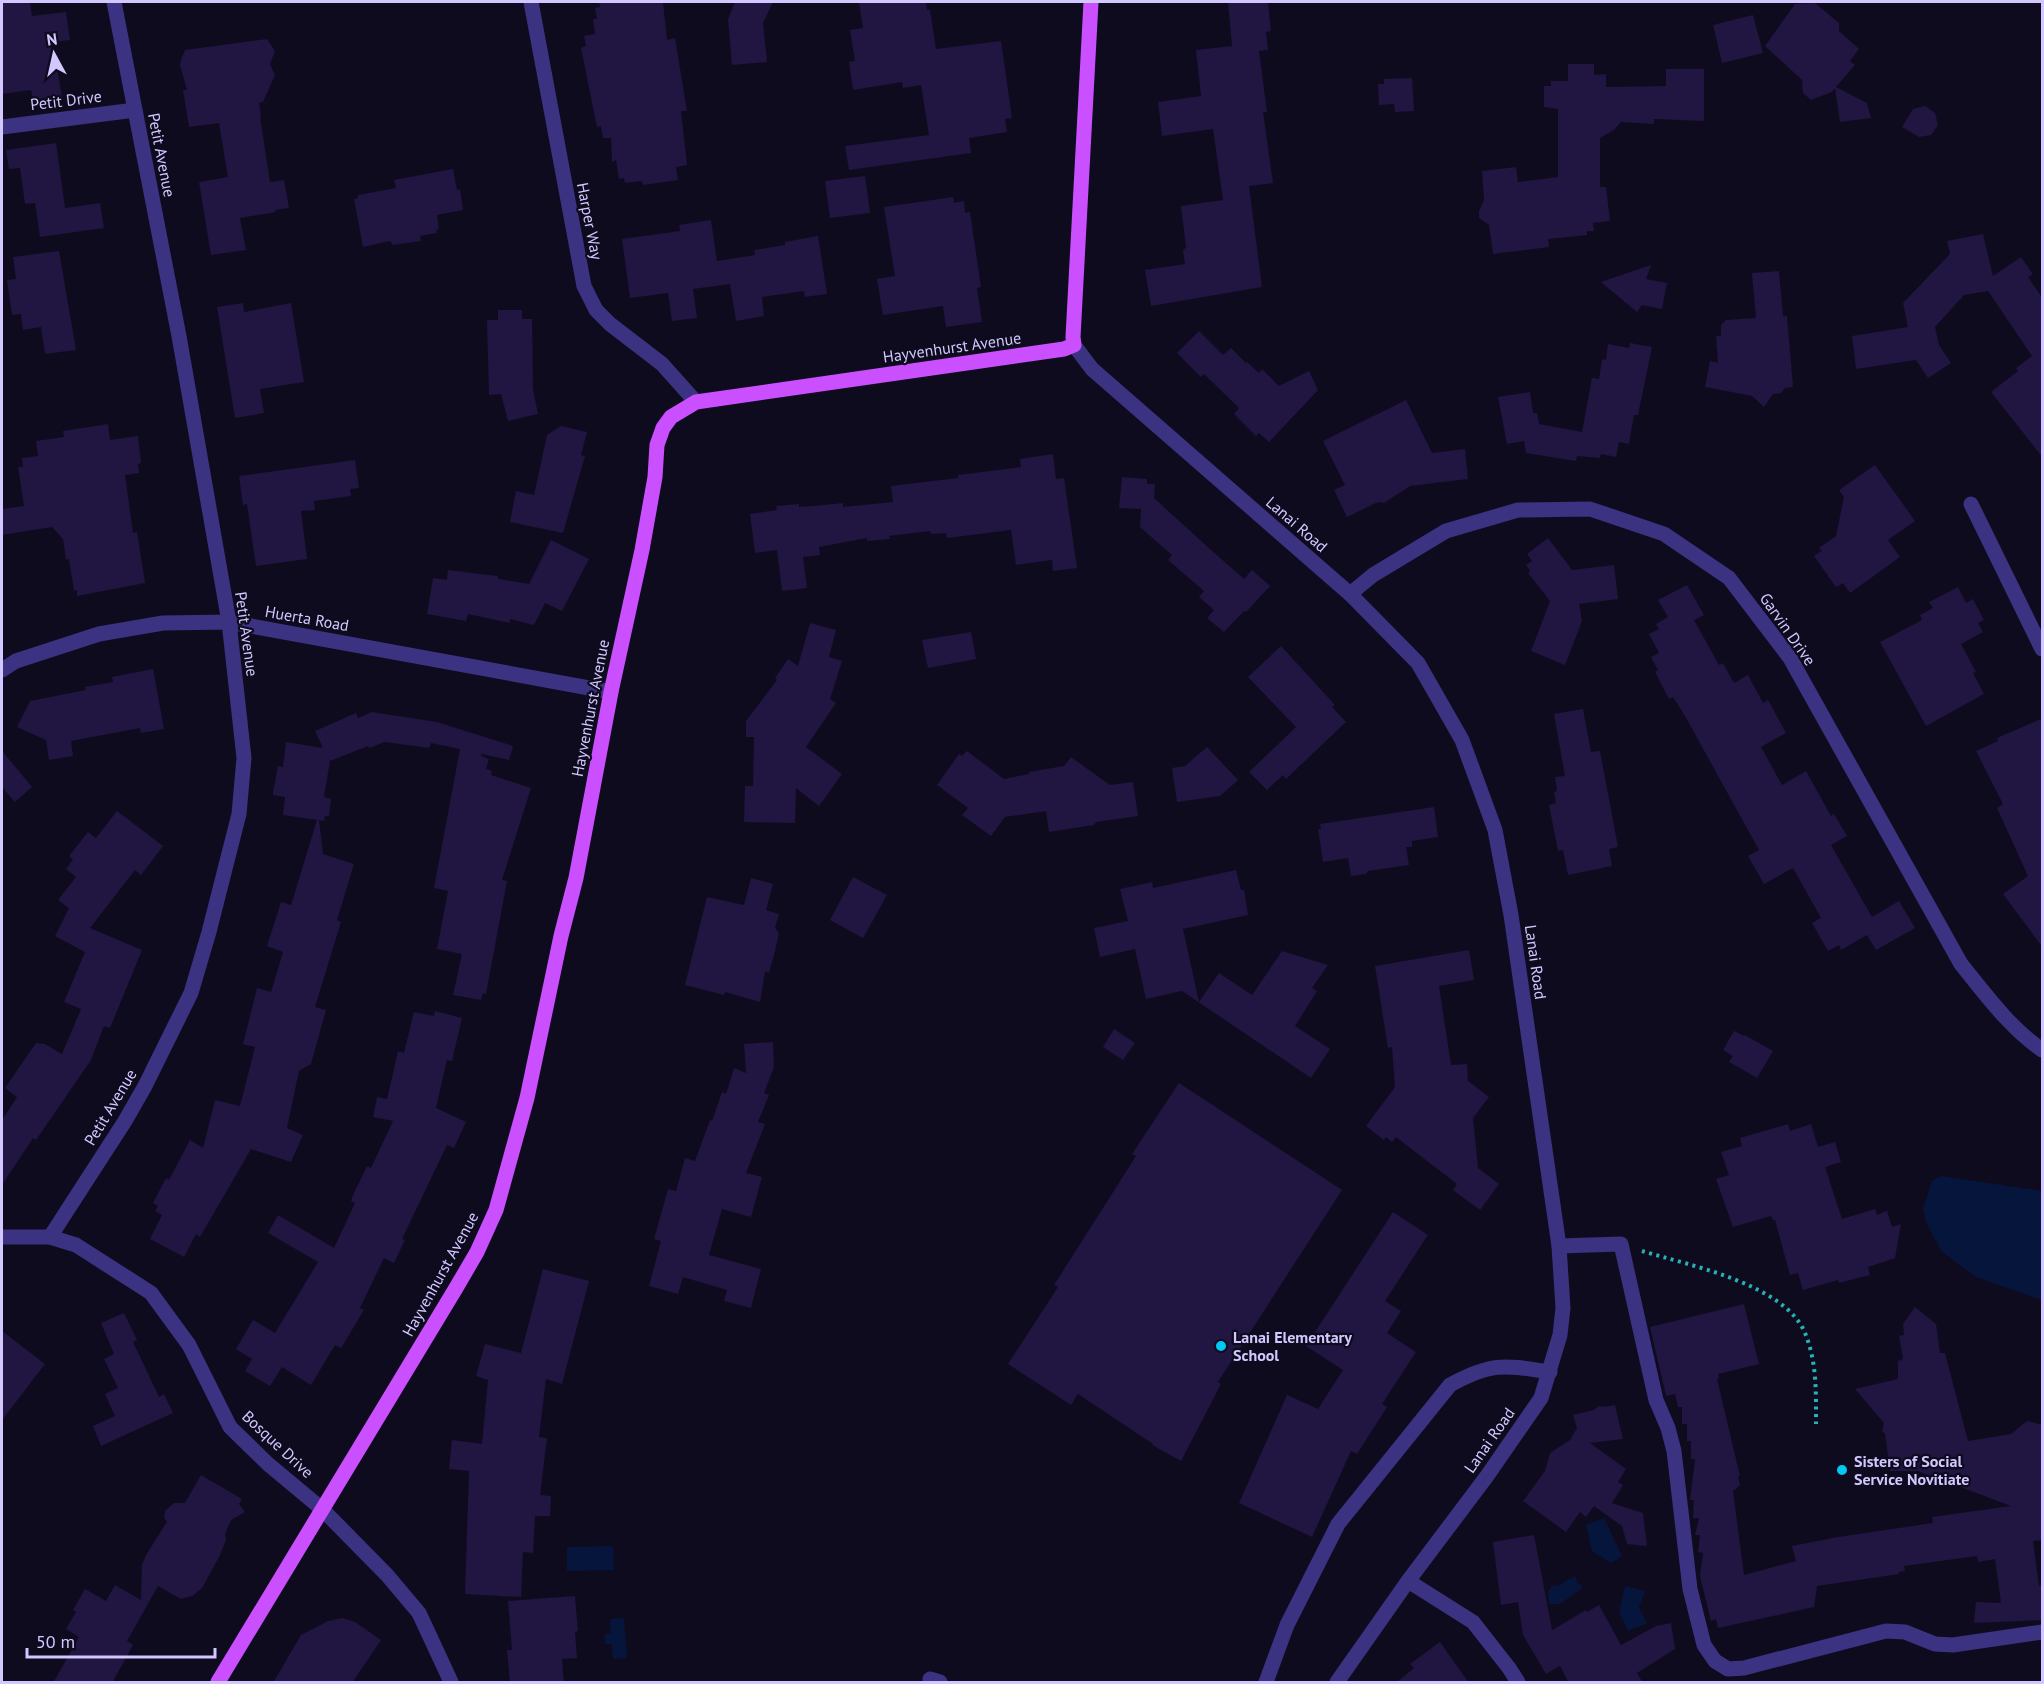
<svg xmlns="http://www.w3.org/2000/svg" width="2044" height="1684" viewBox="0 0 2044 1684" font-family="'PT Sans',sans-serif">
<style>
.water{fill:#06153c}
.building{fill:#211541}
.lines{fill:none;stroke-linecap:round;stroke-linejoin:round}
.path{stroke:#25b4b6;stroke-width:4;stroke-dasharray:3 4.5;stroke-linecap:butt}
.minor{stroke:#3b3281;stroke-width:15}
.major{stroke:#ca4fff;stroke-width:15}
.poi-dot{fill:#00c9f3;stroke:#0f0b1e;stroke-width:2}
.labels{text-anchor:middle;stroke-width:4.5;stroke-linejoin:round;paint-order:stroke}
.street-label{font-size:16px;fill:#d2c8ff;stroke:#0f0b1e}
.poi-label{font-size:16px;font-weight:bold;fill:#d2c8ff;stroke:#0f0b1e;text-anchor:start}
</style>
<rect width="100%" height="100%" fill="#0f0b1e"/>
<g class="water">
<path d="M1941,1176L2042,1191V1300L1976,1277L1941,1251L1926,1222L1923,1209L1932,1181Z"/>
<path d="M1604,1518L1622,1556L1611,1563L1592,1551L1586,1525Z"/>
<path d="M613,1546L614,1570L567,1571V1547Z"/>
<path d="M1575,1576L1578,1584L1582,1585L1581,1589L1560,1604H1549L1548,1592L1552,1586L1559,1585Z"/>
<path d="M1625,1586L1645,1591L1639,1607L1647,1623L1628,1631L1619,1613Z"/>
<path d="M624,1618L627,1658L613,1659L612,1644H605V1634L611,1633L610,1619Z"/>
</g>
<g class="building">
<path d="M2,2H30L32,16L66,12L70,40L53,42L62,98L34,103L31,90L2,94Z"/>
<path d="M599,2H663L667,40L675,38L687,111H681L687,165L676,167L678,180L643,185L642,181L625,183L624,178L619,179L616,160L612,162L611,138H603L601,126L597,127L581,48L586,46L584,36L595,34L593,19H597L595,8L600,7Z"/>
<path d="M735,2H773L763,23L767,62L732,65L728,19Z"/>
<path d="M859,2H926L927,10H930L936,49L1001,41L1012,118L1005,119L1007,132L969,138L971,153L849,170L845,146L929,135L921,85L903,88L902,82L853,90L849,62L855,61L850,30L863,28Z"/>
<path d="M1228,2H1268L1271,31L1266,32L1268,50L1259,51L1267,112H1263L1273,183L1249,186L1262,287L1151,306L1145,270L1185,264L1183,251L1186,247L1181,206L1223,200L1213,129L1162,136L1158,102L1201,96L1196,50L1232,46Z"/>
<path d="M1815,3L1839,23V31L1859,49L1850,61L1855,65L1836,87L1867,103L1871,118L1840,122L1835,88L1832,92L1811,100L1803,93L1802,80L1765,46L1795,4Z"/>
<path d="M1753,15L1763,53L1722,63L1713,25Z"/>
<path d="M267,39L275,51L270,64L275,75L263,102L259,103L261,116L260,117L270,182L284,180L289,208L275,210L276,212L240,218L246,250L211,255L199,182L228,177L219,123L189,127L183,90H187L180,65L181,60L185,50Z"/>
<path d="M1568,64H1594V75L1606,74V87L1666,86V69H1704V121L1654,119V124L1621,122L1614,130L1600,138V187H1606L1610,221L1593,223L1594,231H1587V235L1548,239L1549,247L1493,254L1489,225L1479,218V211L1484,200L1482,171L1516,167L1518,182L1558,177V109L1544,107V86H1551V81H1568Z"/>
<path d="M1412,78L1414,111L1395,112L1394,104L1379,105L1378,84H1384V79Z"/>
<path d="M1925,106L1935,113L1938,125L1931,135L1919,137L1902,127L1913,109Z"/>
<path d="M56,143L65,208L100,203L104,228L40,237L35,203L25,204L20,168L9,169L6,150Z"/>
<path d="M453,169L457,190L460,189L463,210L437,215L439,229L436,230L437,233L420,236L421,241L393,245L390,241L363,247L354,199L358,198V195L396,188L394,180Z"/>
<path d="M865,176L870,213L830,218L825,181Z"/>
<path d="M953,197L954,203L964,201L965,213L970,212L981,287L977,288L982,322L946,327L943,306L883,315L877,279L895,276L884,207Z"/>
<path d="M711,220L717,261L755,255L754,250L785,245V242L818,236L827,294L805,297L804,291L762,297L764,316L736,321L730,284L693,289L697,318L672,321L668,293L630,298L622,239L680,231L679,225Z"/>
<path d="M1983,234L1993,276L2021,257L2033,274L2028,277L2043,299V458L1991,392L2018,371L2016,368L2032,356L1988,291L1964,295L1935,327L1939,345L1951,363L1928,378L1916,360L1856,369L1852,336L1908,327L1903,303L1950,254L1947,241Z"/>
<path d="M59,251L76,350L45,354L41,327L23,330L21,314L12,315L7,280L16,279L13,257Z"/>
<path d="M1651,265L1646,279L1667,283L1662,309L1642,305L1637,312L1601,282Z"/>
<path d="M1779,271L1783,316H1787L1793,387L1785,388L1781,393L1773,394L1764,407L1752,396L1705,387L1710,361L1718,363L1716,336H1721V325L1726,320L1756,318L1752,273Z"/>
<path d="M243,303L244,312L291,303L304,382L260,389L264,413L235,418L217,307Z"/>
<path d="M498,310H522V319H532L533,389L538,414L508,421L501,394L489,395L487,320H498Z"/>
<path d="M1199,331L1223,355L1231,348L1246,363L1247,362L1259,373L1262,369L1279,386L1309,371L1318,390L1269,442L1259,433L1256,436L1234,414L1239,408L1204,374L1201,377L1177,353Z"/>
<path d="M1630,343L1652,347L1638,415H1634L1629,444L1619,442L1616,457L1601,454L1600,458L1577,456L1576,461L1526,453L1524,441L1507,444L1498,397L1530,392L1533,413H1537L1539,424L1582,432L1592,378L1599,379L1602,359L1606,360L1608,344L1629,348Z"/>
<path d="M1406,400L1432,453L1465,449L1468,479L1410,486L1384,503L1378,502L1347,517L1334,490L1345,485L1323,441Z"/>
<path d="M108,424L110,440L138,436L141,463L138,464L139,473L125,475L133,533L137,532L145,583L77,596V590L74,591L69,559L66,560L63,539L52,527L2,535V509L24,506L18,467H23L22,458L38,456L36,441L64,437L63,431Z"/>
<path d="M561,426L587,432L581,455L585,456L563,533L510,522L516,491L534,495L547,435Z"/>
<path d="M1053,454L1056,479L1064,478L1077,568L1053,571L1052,560L1016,565L1011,530L947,538L946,533L931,534L930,531L889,536L890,539L867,541V538L819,547L820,555L803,557L807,588L782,591L777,550L755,553L750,514L777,510L776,506L799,504V507L814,506L843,503V507L893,502L891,486L958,478V475L1021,467L1020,459Z"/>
<path d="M355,460L359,488L350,489L351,496L314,501L315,510L301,511L307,559L256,566L247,504L243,505L239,476Z"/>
<path d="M1875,465L1915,521L1888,540L1900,557L1850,593L1843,583L1836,587L1814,556L1822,551L1819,548L1836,536L1844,497L1839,490Z"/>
<path d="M1122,477L1147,479V484H1155L1154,498L1211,550L1244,579L1252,570L1270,586L1246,612L1244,611L1224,632L1207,618L1214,610L1199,597L1204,591L1168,560L1172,555L1140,527L1141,509L1119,508Z"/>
<path d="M1548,538L1572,570L1614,565L1618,599L1579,604L1582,621L1565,665L1531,651L1550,601L1528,573L1530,571L1526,565L1532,561L1527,554Z"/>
<path d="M551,540L589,559L562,611L545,603L534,625L510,619V623L468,614L466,621L427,614L433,578L447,580L448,570L497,576L499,579L529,584Z"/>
<path d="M1687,585L1704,615L1694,620L1719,665L1723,663L1734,683L1748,675L1763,703L1768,700L1786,733L1761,747L1782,785L1806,771L1831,816L1834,814L1847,836L1831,845L1872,917L1899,901L1915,928L1876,950L1867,935L1841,950L1839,945L1828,951L1812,923L1821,918L1793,868L1764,884L1748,856L1759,850L1685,716L1673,697L1669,699L1655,672L1658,670L1651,657L1659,653L1649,634L1659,629L1656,624L1668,617L1658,600Z"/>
<path d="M1958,587L1966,603L1973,599L1984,620L1978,623L1983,632L1961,644L1976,672L1973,673L1984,694L1926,726L1880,642L1922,620L1920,615L1933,608L1929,602Z"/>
<path d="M810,623L836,630L829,657L842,661L830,699L836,703L806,747L842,774L819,806L796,788L795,823L744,822L745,786H753L754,737H746V721L777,680L775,678L788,659L798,666Z"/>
<path d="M971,632L976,659L928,668L922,640Z"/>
<path d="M1281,646L1335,705L1332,707L1346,722L1286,779L1283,775L1267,790L1249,772L1296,727L1248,677Z"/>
<path d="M153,669L164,729L141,733L140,728L71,741L73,756L49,760L46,740L17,727L30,701L86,690L85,687L113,682L112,677Z"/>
<path d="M1583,709L1591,752L1600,751L1618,847L1609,849L1612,866L1568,875L1563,850L1558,851L1549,805L1556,803L1554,792L1557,791L1555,777L1565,776L1554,714Z"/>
<path d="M372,712L437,722L513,746L509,760L482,754L481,756L489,759L486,769L492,771L491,775L531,788L502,880L507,881L486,994L483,993L481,1000L453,995L462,954L437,949L448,891L434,888L460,749L431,743L429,748L385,742L369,748L368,746L330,761L324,797L331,799L329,816H325L324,821L319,820L323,854L354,864L337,920L341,922L315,1007L326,1010L311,1064L299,1071L287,1128L303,1135L291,1162L251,1149L200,1237L196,1234L184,1257L150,1239L162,1215L155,1211L158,1206L153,1203L166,1178L169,1180L190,1140L203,1148L215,1100L240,1106L255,1047L243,1044L257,988L271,992L283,952L267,946L281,902L291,905L317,820L283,815L285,797L273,795V792L278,766L283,767L286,742L323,748L315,731L356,713L358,718Z"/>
<path d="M2043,718V948L2003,894L2028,876L1997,808L2003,804L1976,751L1998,741L1997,738Z"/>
<path d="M1207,747L1238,780L1220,796L1177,802L1172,768L1185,766Z"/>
<path d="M2,751L32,787L15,802L2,787Z"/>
<path d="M967,751L1004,779L1029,774V772L1064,766L1071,757L1110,785L1133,782L1138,816L1096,822L1094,825L1049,832L1046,811L1005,817L991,836L962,815L968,808L937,785L959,754L962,756Z"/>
<path d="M1434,807L1438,837L1412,841V847H1406L1409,865L1368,871L1366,874L1351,876L1348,858L1323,862L1318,829H1321L1320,824Z"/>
<path d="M117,811L163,846L141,875L135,870L90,928L142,950L110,1028L104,1026L91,1060L36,1140L33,1138L2,1185V1120L17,1097L5,1088L36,1043L45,1044L62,1054L81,1009L64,1002L85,952L55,936L69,908L58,900L76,877L66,869L73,859L69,856L88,832L96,838Z"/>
<path d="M1236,870L1241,890H1244L1248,915L1183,929L1199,1002L1219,973L1252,995L1282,951L1328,965L1312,988L1317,991L1295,1026L1330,1049L1311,1078L1182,991L1146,999L1135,949L1100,957L1094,928L1128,921L1120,889L1152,882L1153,888Z"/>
<path d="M853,877L887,895L863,938L830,920Z"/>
<path d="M751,878L773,884L766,910L779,914L775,928L779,933L775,951L769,973L765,971L760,1002L725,992L724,995L685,985L707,897L744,905Z"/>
<path d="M1469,950L1474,980L1439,986L1451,1065L1467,1064L1468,1081L1489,1097L1473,1118L1478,1168L1499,1184L1480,1210L1453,1190L1457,1184L1396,1137L1392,1142L1386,1137L1384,1140L1366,1126L1395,1087L1392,1047L1388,1048L1375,966Z"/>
<path d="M435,1011L462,1018L452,1061L447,1060L436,1108L466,1122L454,1148L447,1145L402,1239L405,1240L394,1263L384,1258L360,1308L364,1310L341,1348L335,1345L311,1385L282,1367L270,1386L245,1371L252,1359L236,1349L253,1320L275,1333L318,1262L268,1233L278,1215L334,1248L355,1203L351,1201L353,1195L367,1166L371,1168L393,1121L373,1117L377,1097L387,1099L398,1051L404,1053L414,1012L434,1016Z"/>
<path d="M1114,1029L1135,1043L1123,1060L1103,1047Z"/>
<path d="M1734,1031L1744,1036L1745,1035L1773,1051L1757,1078L1729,1062L1733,1056L1723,1050Z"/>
<path d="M773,1042L774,1067L764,1093L769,1095L758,1122L765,1124L746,1173L762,1177L751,1217L722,1209L709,1255L761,1269L751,1308L724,1301L727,1290L683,1277L678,1294L649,1286L661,1241L654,1239L668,1189L676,1191L685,1158L695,1161L710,1120L712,1121L722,1092L726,1094L734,1068L746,1073L744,1044Z"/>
<path d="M1179,1083L1342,1190L1218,1382L1221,1384L1181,1461L1152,1445L1153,1444L1078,1394L1071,1405L1008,1364L1058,1287L1054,1285L1136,1156L1132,1154Z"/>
<path d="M1788,1124L1790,1131L1811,1124L1818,1147L1835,1142L1841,1162L1825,1167L1842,1219L1875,1209L1877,1215L1887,1211L1892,1227L1901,1224L1895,1258L1868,1267L1870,1275L1839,1283L1838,1280L1803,1290L1798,1273L1790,1275L1775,1220H1773L1771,1216L1733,1227L1716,1179L1729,1175L1721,1152L1742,1146L1740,1138Z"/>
<path d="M1393,1212L1428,1235L1385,1301L1401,1311L1387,1333L1416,1352L1382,1404L1387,1407L1357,1454L1351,1451L1312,1537L1239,1503L1287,1395L1318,1409L1343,1370L1306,1346Z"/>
<path d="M543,1269L589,1281L562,1384L546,1379L539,1437L547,1438L540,1495L551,1496L550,1516H535L533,1553L523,1552L521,1597L465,1594L469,1471L449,1469L452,1440L482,1444L488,1380L476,1376L485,1344L521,1353Z"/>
<path d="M1744,1304L1759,1364L1718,1374L1719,1379H1717L1740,1476H1738L1740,1485L1733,1491L1744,1575L1796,1561L1792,1546L1838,1537L1933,1523L1932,1517L2011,1506L1918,1471H1890L1885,1433L1882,1432L1884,1423L1855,1389L1898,1379V1361L1903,1359L1899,1336L1904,1335L1903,1324L1915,1307L1936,1324L1940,1353H1945L1968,1441L2011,1434L2027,1421L2043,1425V1540L2033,1541L2039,1586L2043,1584V1620L1974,1623L1976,1602L2001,1603L1995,1559L1978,1562L1977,1556L1904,1566L1905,1571L1899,1572V1574L1817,1586L1814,1607L1718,1628L1716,1619L1711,1621L1700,1576L1703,1553L1698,1552L1700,1535H1695L1699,1518H1693L1694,1500H1690L1695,1459H1691V1441H1687V1424H1682V1407H1678L1675,1394L1666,1396L1650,1327Z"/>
<path d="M124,1313L137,1340L133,1342L159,1397L164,1394L173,1413L101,1446L93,1426L115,1416L105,1394L118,1388L104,1359L114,1354L101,1323Z"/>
<path d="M2,1331L45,1364L2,1420Z"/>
<path d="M1615,1405L1623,1439L1590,1443L1626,1469L1618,1482L1623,1485L1612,1503L1643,1513L1647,1546L1627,1544L1622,1526L1594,1506L1586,1517L1580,1512L1566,1532L1523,1501L1545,1471L1550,1453L1570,1440L1577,1428L1573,1415L1594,1410L1599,1406L1605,1407Z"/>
<path d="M201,1475L242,1499L239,1504L245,1512L231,1520L225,1534L226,1540L219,1557L202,1588L192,1596L181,1599L158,1586L127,1641L133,1645L112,1683H53L79,1637L66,1629L76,1612L73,1610L85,1589L106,1601L115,1585L141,1600L142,1565L146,1555L167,1522L164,1517L165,1511L174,1503H185Z"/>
<path d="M1534,1535L1552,1630L1586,1610L1587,1612L1599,1605L1621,1645L1656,1626L1671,1623L1675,1649L1637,1673L1643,1683H1569L1560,1666L1546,1674L1523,1635L1518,1602L1501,1605L1493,1542Z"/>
<path d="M575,1596L578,1631L575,1632L577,1658L562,1659L564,1683H510L507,1650H512L508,1601Z"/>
<path d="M343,1618L355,1622L381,1640L352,1683H273L301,1635L328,1621Z"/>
<path d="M1440,1642L1469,1683H1396L1414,1668L1410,1664Z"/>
</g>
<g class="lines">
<path class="path" d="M1642,1251C1688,1265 1785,1284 1805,1333C1817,1362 1816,1393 1816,1424"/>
<g class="minor">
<path d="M531,2L584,286L596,310L610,324L662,364L696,402"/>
<path d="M2,127L135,110"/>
<path d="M1074,345L1092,369L1350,594L1418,663L1462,740L1495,830L1511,915L1559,1246L1563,1308L1560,1335L1541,1398L1487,1476L1408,1581L1337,1682"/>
<path d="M1971,504L2042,649"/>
<path d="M1350,594L1373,575L1446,531L1518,510L1590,509L1664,534L1729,578L1790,658L1961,964C1986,995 2010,1028 2042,1050"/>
<path d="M2,670L16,661L99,634L163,623L229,622L611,692"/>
<path d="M2,1237H50L76,1245L151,1293L189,1345L230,1427L268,1464L322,1509L387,1575L419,1613L451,1682"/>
<path d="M50,1237L125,1121L145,1086L191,993L209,932L239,814L244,758L229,622L179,336L114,2"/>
<path d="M1559,1246L1621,1244L1656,1400L1668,1428L1674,1451L1690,1589L1704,1645L1715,1661L1728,1669L1744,1668L1886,1631L1905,1632L1935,1644L1953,1645L2042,1632"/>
<path d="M1408,1581L1473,1622L1509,1668L1518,1682"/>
<path d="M930,1679L940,1682"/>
<path d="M1266,1682L1287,1625L1338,1524L1450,1385C1492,1362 1504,1365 1550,1372"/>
</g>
<path class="major" d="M218,1682L456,1288L477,1252L496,1210L527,1098L561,936L576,878L611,692L642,550L655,477L657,445L663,428L671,417L696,402L1064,349L1074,345L1073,337L1091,2"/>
</g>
<g class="poi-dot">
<circle cx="1221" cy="1346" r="6"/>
<circle cx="1842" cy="1470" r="6"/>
</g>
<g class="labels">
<g class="street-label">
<text transform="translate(66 100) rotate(-7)" y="6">Petit Drive</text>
<text transform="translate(162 155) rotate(79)" y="6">Petit Avenue</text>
<text transform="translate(590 221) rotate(79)" y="6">Harper Way</text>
<text transform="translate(952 347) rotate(-8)" y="6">Hayvenhurst Avenue</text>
<text transform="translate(1297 524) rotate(41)" y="6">Lanai Road</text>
<text transform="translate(307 618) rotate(10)" y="6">Huerta Road</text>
<text transform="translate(1788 629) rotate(55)" y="6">Garvin Drive</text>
<text transform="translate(247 634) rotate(82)" y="6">Petit Avenue</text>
<text transform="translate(590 708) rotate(-79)" y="6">Hayvenhurst Avenue</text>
<text transform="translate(1536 962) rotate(82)" y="6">Lanai Road</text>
<text transform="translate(110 1107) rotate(-59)" y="6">Petit Avenue</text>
<text transform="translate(440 1274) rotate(-61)" y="6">Hayvenhurst Avenue</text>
<text transform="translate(1489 1440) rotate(-55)" y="6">Lanai Road</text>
<text transform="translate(278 1444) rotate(43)" y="6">Bosque Drive</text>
</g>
<g class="poi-label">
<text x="1233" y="1343">Lanai Elementary<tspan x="1233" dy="18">School</tspan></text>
<text x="1854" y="1467">Sisters of Social<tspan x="1854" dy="18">Service Novitiate</tspan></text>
</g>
</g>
<rect width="2044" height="1684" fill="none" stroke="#d2c8ff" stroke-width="6"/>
<g transform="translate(54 54) rotate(352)" stroke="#0f0b1e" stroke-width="4.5" paint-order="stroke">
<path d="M0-4.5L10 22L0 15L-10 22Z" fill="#d2c8ff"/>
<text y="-9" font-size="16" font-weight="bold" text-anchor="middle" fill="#d2c8ff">N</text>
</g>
<path d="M27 1648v9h188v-9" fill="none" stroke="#d2c8ff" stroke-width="3"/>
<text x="36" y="1648" font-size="18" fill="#d2c8ff" stroke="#0f0b1e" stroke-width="4.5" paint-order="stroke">50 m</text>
</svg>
